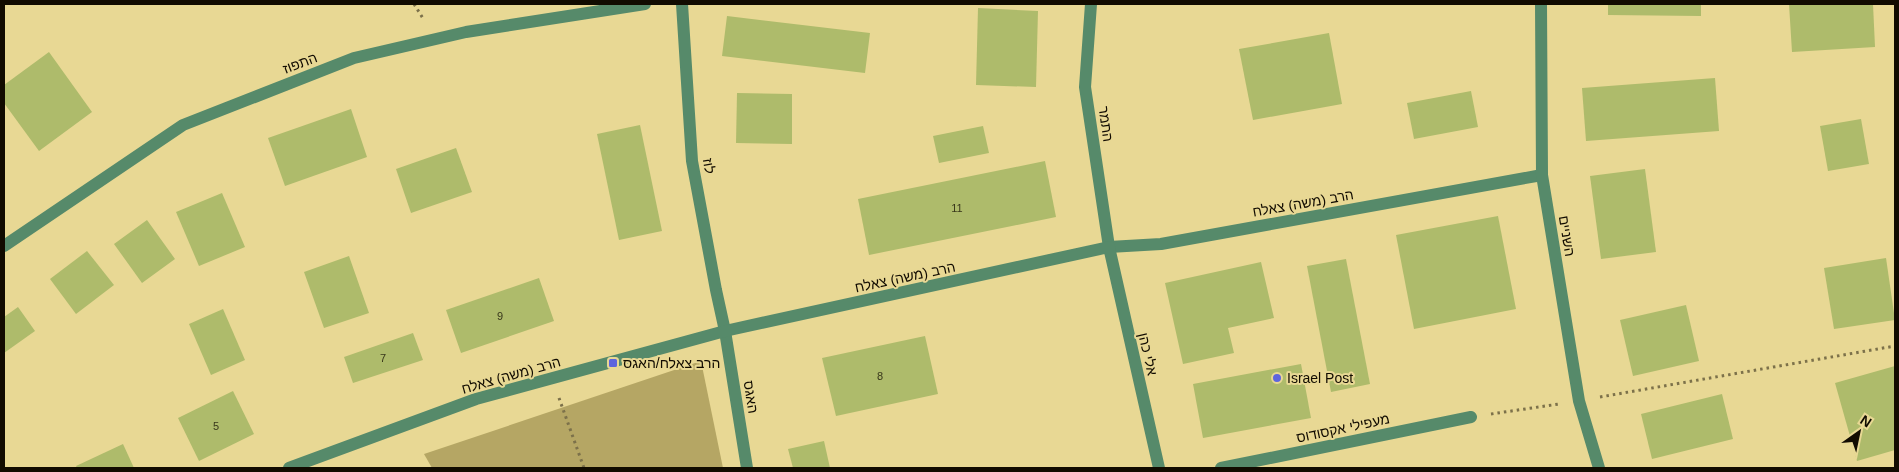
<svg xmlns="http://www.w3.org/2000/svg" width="1899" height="472" viewBox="0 0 1899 472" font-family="Helvetica,'Noto Sans Hebrew',sans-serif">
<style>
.green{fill:#b5a664}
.building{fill:#aebb6b}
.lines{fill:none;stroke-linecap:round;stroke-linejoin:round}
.path{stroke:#7c714a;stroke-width:3;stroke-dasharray:2.5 4;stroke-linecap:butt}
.minor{stroke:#568a6a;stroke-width:12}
.tertiary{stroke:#568a6a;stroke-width:12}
.poi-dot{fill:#5e65dd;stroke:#e8d894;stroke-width:2}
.labels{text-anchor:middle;stroke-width:4;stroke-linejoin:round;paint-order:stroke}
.number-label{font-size:11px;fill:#38371b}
.street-label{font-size:14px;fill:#110b00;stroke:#e8d894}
.poi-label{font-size:14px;fill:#110b00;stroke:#e8d894;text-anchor:start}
</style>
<rect width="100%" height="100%" fill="#e8d894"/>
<path class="green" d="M701,361L723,468H432L424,454Z"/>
<g class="building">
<path d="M1608,4H1701V16L1608,15Z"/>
<path d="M1789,4H1873L1875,47L1792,52Z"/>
<path d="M978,8L1038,11L1036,87L976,85Z"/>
<path d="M727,16L870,33L865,73L722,56Z"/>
<path d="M1329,33L1342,104L1253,120L1239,49Z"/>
<path d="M49,52L92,112L39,151L4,103V85Z"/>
<path d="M1715,78L1719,131L1586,141L1582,88Z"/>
<path d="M1471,91L1478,127L1414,139L1407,103Z"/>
<path d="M737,93L792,94V144L736,143Z"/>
<path d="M351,109L367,157L285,186L268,138Z"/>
<path d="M1861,119L1869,164L1828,171L1820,126Z"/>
<path d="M640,125L662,231L619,240L597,134Z"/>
<path d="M983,126L989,153L939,163L933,136Z"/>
<path d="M456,148L472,192L411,213L396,169Z"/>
<path d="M1045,161L1056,217L869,255L858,199Z"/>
<path d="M1645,169L1656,252L1601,259L1590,176Z"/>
<path d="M222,193L245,247L199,266L176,212Z"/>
<path d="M1498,216L1516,309L1414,329L1396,235Z"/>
<path d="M147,220L175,259L142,283L114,244Z"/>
<path d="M87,251L114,285L76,314L50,279Z"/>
<path d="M349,256L369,313L324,328L304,272Z"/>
<path d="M1886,258L1895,320L1834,329L1824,268Z"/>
<path d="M1346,259L1370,384L1331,392L1307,266Z"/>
<path d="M1261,262L1274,318L1228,328L1234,353L1183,364L1165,283Z"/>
<path d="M539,278L554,321L461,353L446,310Z"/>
<path d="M1686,305L1699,361L1633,376L1620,320Z"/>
<path d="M18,307L35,331L4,353V317Z"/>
<path d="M223,309L245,360L211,375L189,324Z"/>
<path d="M413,333L423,360L353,383L344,357Z"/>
<path d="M925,336L938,394L836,416L822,358Z"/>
<path d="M1301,364L1311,418L1203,438L1193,384Z"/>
<path d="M1895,366V450L1857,461L1835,383Z"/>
<path d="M233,391L254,434L199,461L178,418Z"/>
<path d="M1722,394L1733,439L1652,459L1641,414Z"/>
<path d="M824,441L830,468H793L788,449Z"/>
<path d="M123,444L134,468H77L76,466Z"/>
</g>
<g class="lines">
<g class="path">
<path d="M414,4L424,20"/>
<path d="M1600,397L1895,346"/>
<path d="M559,398L584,468"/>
<path d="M1491,414L1559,404"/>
</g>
<g class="minor">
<path d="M682,4L692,161L716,290L725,331L747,468"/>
<path d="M1091,4L1085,87L1109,247L1161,244L1542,175"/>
<path d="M1541,4L1542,175L1579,401L1599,468"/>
<path d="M4,246L183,125L354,58L466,32L645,4"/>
<path d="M1221,468L1471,417"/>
</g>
<path class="tertiary" d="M289,468L476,399L725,331L1109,247L1159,468"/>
</g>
<g class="poi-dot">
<rect x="608" y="358" width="10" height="10" rx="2.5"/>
<circle cx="1277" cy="378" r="5"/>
</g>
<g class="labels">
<g class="number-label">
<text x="957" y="212">11</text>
<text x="500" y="320">9</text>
<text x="383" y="362">7</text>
<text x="880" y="380">8</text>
<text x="216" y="430">5</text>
</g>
<g class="street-label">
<text transform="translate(300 63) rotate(-21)" y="5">התפוז</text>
<text transform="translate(1106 124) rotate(82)" y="5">התמר</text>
<text transform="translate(709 166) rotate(81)" y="5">לוז</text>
<text transform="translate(1303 203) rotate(-10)" y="5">הרב (משה) צאלח</text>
<text transform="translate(1567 236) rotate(81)" y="5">השניים</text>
<text transform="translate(905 277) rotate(-12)" y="5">הרב (משה) צאלח</text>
<text transform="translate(1148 354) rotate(77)" y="5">אלי כהן</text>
<text transform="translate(511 375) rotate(-16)" y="5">הרב (משה) צאלח</text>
<text transform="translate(751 397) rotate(81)" y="5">האגס</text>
<text transform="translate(1343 428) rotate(-12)" y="5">מעפילי אקסודוס</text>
</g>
<g class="poi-label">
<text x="623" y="368">הרב צאלח/האגס</text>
<text x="1287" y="383">Israel Post</text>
</g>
</g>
<rect width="1899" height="472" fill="none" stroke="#110b00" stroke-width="10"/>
<g transform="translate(1859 432) rotate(33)" stroke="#e8d894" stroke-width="4" paint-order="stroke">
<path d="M0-4L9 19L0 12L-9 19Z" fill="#110b00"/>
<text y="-8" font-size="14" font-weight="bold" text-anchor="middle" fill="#110b00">N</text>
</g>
</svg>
